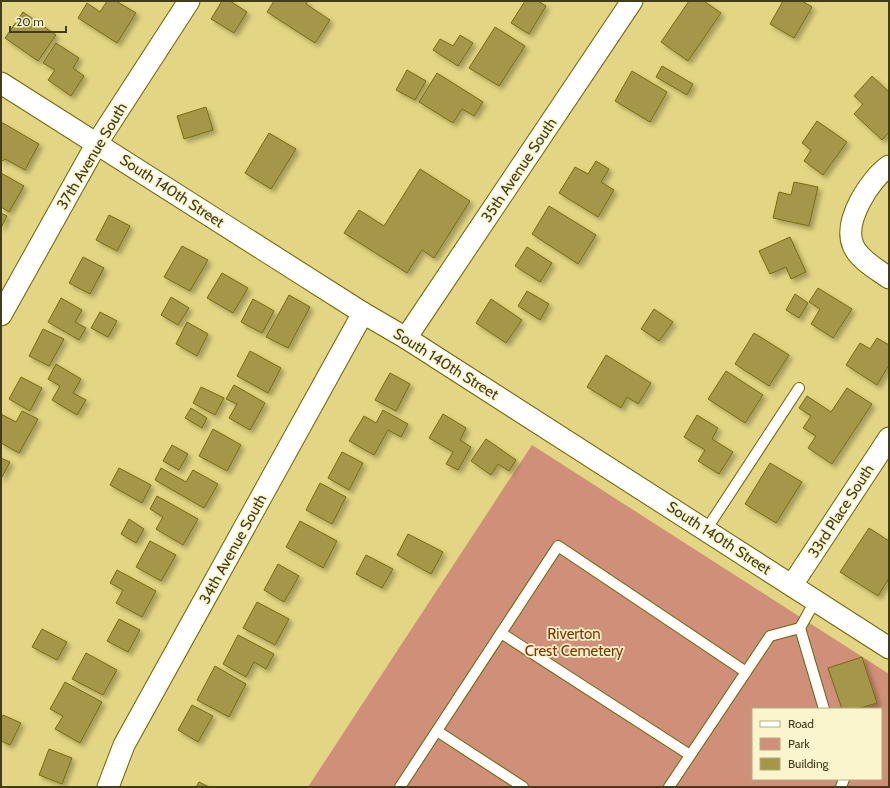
<svg xmlns="http://www.w3.org/2000/svg" width="890" height="788" viewBox="0 0 890 788" font-family="Cabin,sans-serif">
<style>
.green{fill:#cf8f78;fill-rule:evenodd}
.building{fill:#a49748;stroke:#786b0e;filter:url(#shadow)}
.lines{fill:none;stroke-linecap:round;stroke-linejoin:round}
.service-casing{stroke:#706300;stroke-width:12}
.minor-casing{stroke:#706300;stroke-width:23}
.service{stroke:#fff;stroke-width:10}
.minor{stroke:#fff;stroke-width:21}
.labels{text-anchor:middle;stroke-width:3.5;stroke-linejoin:round;paint-order:stroke}
.street-label{font-size:15px;fill:#413c1a;stroke:#fbf5cd}
.park-label{font-size:15px;fill:#8a3005;stroke:#fbf5cd}
</style>
<defs>
<filter id="shadow"><feDropShadow dx="3.5" dy="3.5" stdDeviation="2" flood-color="#0004"/></filter>
</defs>
<rect width="100%" height="100%" fill="#e2d583"/>
<path class="green" d="M532,445L889,674V787H308ZM753,709H881V779H753Z"/>
<g class="building">
<path d="M107,1H116L136,13L117,43L78,18L87,3L100,12Z"/>
<path d="M222,1H230L247,12L234,33L211,19Z"/>
<path d="M274,1H308L306,4L330,20L315,43L267,12Z"/>
<path d="M525,1H538L546,6L529,34L511,23Z"/>
<path d="M689,1H704L721,13L688,61L661,42Z"/>
<path d="M783,1H802L812,7L794,38L770,24Z"/>
<path d="M23,12L56,35L38,61L5,38Z"/>
<path d="M495,27L525,46L499,86L469,68Z"/>
<path d="M460,35L473,43L458,66L433,50L440,39L453,46Z"/>
<path d="M56,43L79,58L73,68L84,76L71,96L48,80L55,70L43,63Z"/>
<path d="M662,66L693,84L687,95L656,77Z"/>
<path d="M407,70L426,81L415,100L396,90Z"/>
<path d="M632,71L667,92L650,122L615,101Z"/>
<path d="M437,73L483,102L474,116L462,109L453,123L419,102Z"/>
<path d="M872,76L889,92V132L882,140L854,114L863,104L854,96Z"/>
<path d="M206,107L213,130L184,139L177,116Z"/>
<path d="M817,121L847,142L823,175L804,161L811,150L802,143Z"/>
<path d="M1,122L39,144L25,170L5,159L3,161L1,160Z"/>
<path d="M269,133L296,149L271,189L245,173Z"/>
<path d="M596,161L609,169L601,182L614,190L598,217L559,193L575,167L588,174Z"/>
<path d="M420,169L470,201L434,258L422,250L407,273L344,233L359,210L384,226Z"/>
<path d="M1,173L24,186L9,212L1,207Z"/>
<path d="M794,182L818,187L809,226L773,218L779,192L791,195Z"/>
<path d="M549,206L596,235L578,264L532,234Z"/>
<path d="M1,213L7,216L1,228Z"/>
<path d="M109,215L130,226L117,251L96,240Z"/>
<path d="M790,237L806,272L791,279L786,267L770,274L759,251Z"/>
<path d="M182,246L208,260L190,291L164,277Z"/>
<path d="M527,247L552,263L540,282L515,266Z"/>
<path d="M83,257L104,268L90,294L69,283Z"/>
<path d="M222,273L248,288L233,313L207,298Z"/>
<path d="M818,288L852,309L833,338L811,324L820,309L809,302Z"/>
<path d="M527,291L549,304L540,320L518,306Z"/>
<path d="M795,294L808,303L799,318L786,310Z"/>
<path d="M289,295L310,307L288,348L266,337Z"/>
<path d="M171,297L189,308L178,325L161,315Z"/>
<path d="M61,298L82,310L75,322L86,328L79,340L48,322Z"/>
<path d="M253,299L274,311L262,333L241,322Z"/>
<path d="M491,299L522,320L506,343L476,323Z"/>
<path d="M654,309L673,322L659,341L641,329Z"/>
<path d="M100,312L117,321L108,337L91,328Z"/>
<path d="M187,322L208,334L197,356L176,344Z"/>
<path d="M43,329L64,339L49,366L29,356Z"/>
<path d="M754,333L789,355L769,386L735,364Z"/>
<path d="M877,338L889,345V365L877,385L846,365L860,343L870,349Z"/>
<path d="M250,351L281,368L268,393L237,376Z"/>
<path d="M606,355L651,383L638,404L627,397L621,408L587,387Z"/>
<path d="M56,364L81,379L73,393L86,400L77,415L52,400L60,386L48,379Z"/>
<path d="M726,371L763,395L745,423L708,399Z"/>
<path d="M390,373L410,384L396,411L375,400Z"/>
<path d="M21,377L42,388L30,411L9,399Z"/>
<path d="M234,385L265,403L250,430L229,418L237,404L226,399Z"/>
<path d="M201,387L224,398L215,415L193,403Z"/>
<path d="M847,388L872,404L832,464L808,448L816,436L803,428L811,416L799,408L807,396L831,412Z"/>
<path d="M191,408L207,418L202,428L185,418Z"/>
<path d="M383,410L408,424L401,437L388,430L374,455L349,441L364,416L376,423Z"/>
<path d="M22,411L38,419L19,453L1,443V414L16,422Z"/>
<path d="M443,414L466,428L460,440L471,447L458,470L446,464L453,452L429,438Z"/>
<path d="M697,415L718,428L712,439L733,452L719,474L698,461L705,450L684,437Z"/>
<path d="M213,429L241,445L227,471L199,456Z"/>
<path d="M486,439L516,460L509,471L498,464L491,475L471,461Z"/>
<path d="M172,445L188,454L179,470L163,461Z"/>
<path d="M342,452L363,463L349,490L328,478Z"/>
<path d="M1,458L10,462L1,479Z"/>
<path d="M770,463L802,482L776,523L745,504Z"/>
<path d="M119,468L151,485L142,503L110,485Z"/>
<path d="M161,468L186,482L193,470L218,484L204,508L155,480Z"/>
<path d="M320,483L346,497L332,524L306,510Z"/>
<path d="M157,496L198,519L183,545L156,529L163,517L150,509Z"/>
<path d="M129,519L144,529L136,543L121,534Z"/>
<path d="M300,521L337,541L323,568L286,547Z"/>
<path d="M869,528L889,541V578L878,596L840,572Z"/>
<path d="M408,534L443,552L431,574L397,555Z"/>
<path d="M150,541L176,555L161,581L136,567Z"/>
<path d="M366,555L393,569L382,588L356,574Z"/>
<path d="M278,564L299,576L284,602L264,590Z"/>
<path d="M117,570L156,591L142,617L116,603L123,590L110,583Z"/>
<path d="M257,602L289,619L275,645L243,628Z"/>
<path d="M119,619L140,630L128,652L107,641Z"/>
<path d="M42,629L67,642L57,660L32,647Z"/>
<path d="M238,635L274,654L266,669L254,662L246,677L223,664Z"/>
<path d="M86,653L117,670L103,695L72,679Z"/>
<path d="M862,657L877,703L857,709H842L828,668Z"/>
<path d="M215,666L246,684L229,717L197,700Z"/>
<path d="M65,682L102,702L80,743L55,729L63,716L50,709Z"/>
<path d="M192,705L213,716L198,742L178,730Z"/>
<path d="M3,715L21,723L10,745L1,741V718Z"/>
<path d="M49,749L72,758L62,784L39,775Z"/>
<path d="M199,782L209,787H196Z"/>
</g>
<g class="lines">
<defs>
<g id="service">
<path d="M706,530L799,388"/>
<path d="M800,628L815,601"/>
<path d="M501,633L690,755"/>
<path d="M437,731L523,787"/>
<path d="M400,787L558,546L746,672"/>
<path d="M669,787L770,636L800,628L824,709"/>
<path d="M841,787L844,779"/>
</g>
<g id="minor">
<path d="M1,83L363,313L406,338L889,648"/>
<path d="M889,166C870,179 843,221 853,245C858,259 878,270 889,278"/>
<path d="M1,315L97,143L189,1"/>
<path d="M406,338L632,1"/>
<path d="M792,585L889,438"/>
<path d="M108,787L124,745L363,313"/>
</g>
</defs>
<use href="#service" class="service-casing"/>
<use href="#minor" class="minor-casing"/>
<use href="#service" class="service"/>
<use href="#minor" class="minor"/>
</g>
<g class="labels">
<g class="street-label">
<text transform="translate(92 156) rotate(-59)" y="5">37th Avenue South</text>
<text transform="translate(519 170) rotate(-56)" y="5">35th Avenue South</text>
<text transform="translate(172 191) rotate(33)" y="5">South 140th Street</text>
<text transform="translate(446 364) rotate(32)" y="5">South 140th Street</text>
<text transform="translate(841 511) rotate(-57)" y="5">33rd Place South</text>
<text transform="translate(719 538) rotate(33)" y="5">South 140th Street</text>
<text transform="translate(233 549) rotate(-61)" y="5">34th Avenue South</text>
</g>
<g class="park-label">
<text x="574" y="639">Riverton<tspan x="574" dy="17">Crest Cemetery</tspan></text>
</g>
</g>
<rect width="890" height="788" fill="none" stroke="#413c1a" stroke-width="4"/>
<rect x="752" y="708" width="130" height="72" fill="#fbf5cd" stroke="#b1ab85"/>
<rect x="760" y="721" width="20" height="6" fill="#ffffff" stroke="#b1ab85"/>
<text x="788" y="728" font-size="12" fill="#413c1a">Road</text>
<rect x="760" y="738" width="20" height="12" fill="#cf8f78" stroke="#b1ab85"/>
<text x="788" y="748" font-size="12" fill="#413c1a">Park</text>
<rect x="760" y="758" width="20" height="12" fill="#a49748" stroke="#b1ab85"/>
<text x="788" y="768" font-size="12" fill="#413c1a">Building</text>
<path d="M10 26v6h56v-6" fill="none" stroke="#413c1a" stroke-width="2"/>
<text x="16" y="26" font-size="12" fill="#413c1a" stroke="#fbf5cd" stroke-width="3" paint-order="stroke">20 m</text>
</svg>
